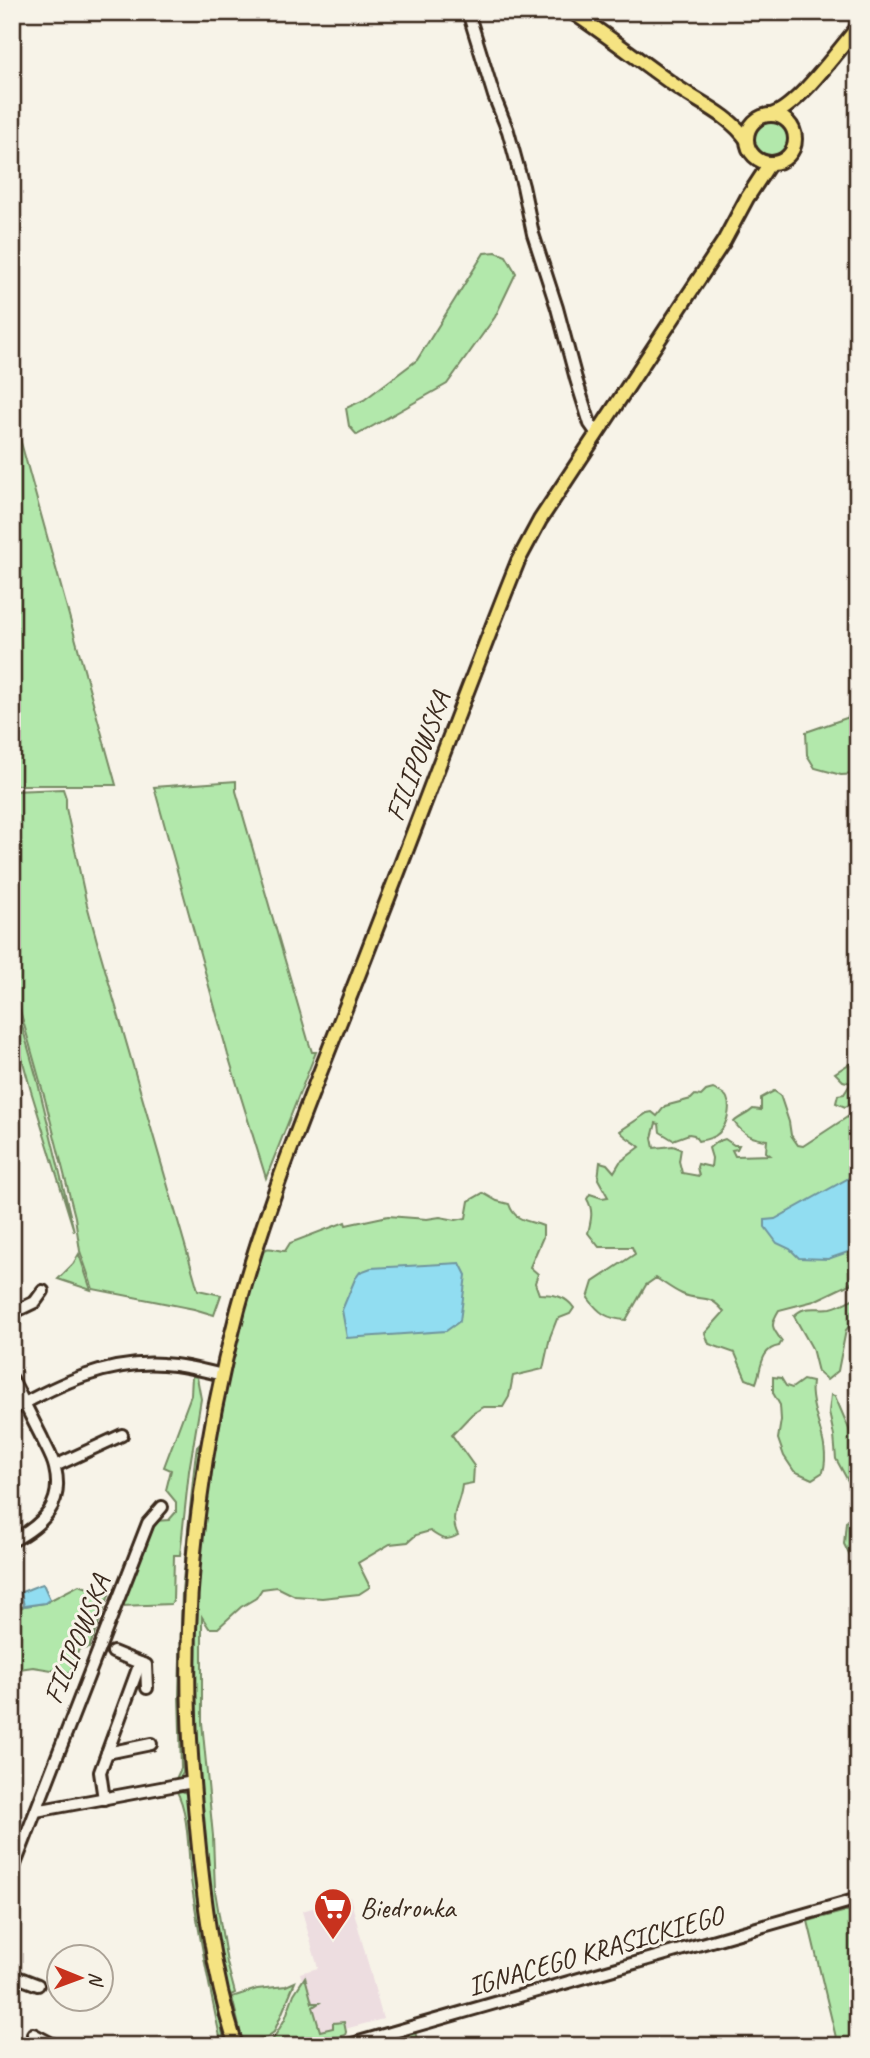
<svg xmlns="http://www.w3.org/2000/svg" width="870" height="2058" viewBox="0 0 870 2058" font-family="Caveat,sans-serif">
<style>
.built{fill:#eddde0}
.green{fill:#b2e8ab;stroke:#768964;stroke-width:2}
.water{fill:#91ddf1;stroke:#6f959d;stroke-width:2}
.lines{fill:none;stroke-linecap:round;stroke-linejoin:round}
.minor-casing{stroke:#3b2a1e;stroke-width:16}
.major-casing{stroke:#3b2a1e;stroke-width:18}
.minor{stroke:#f7f3e8;stroke-width:10}
.major{stroke:#f5e382;stroke-width:12}
.labels{text-anchor:middle;stroke-width:6;stroke-linejoin:round;paint-order:stroke}
.street-label{font-size:28px;fill:#3b2a1e;stroke:#f7f3e8}
.poi-label{font-size:28px;fill:#3b2a1e;stroke:#f7f3e8;text-anchor:start}
</style>
<rect width="100%" height="100%" fill="#f7f3e8"/>
<filter id="ink" filterUnits="userSpaceOnUse"><feTurbulence type="fractalNoise" baseFrequency=".0143" numOctaves="2"/><feDisplacementMap in="SourceGraphic" scale="14" xChannelSelector="R" yChannelSelector="G"/><feConvolveMatrix kernelMatrix="1 2 1 2 8 2 1 2 1" color-interpolation-filters="sRGB"/></filter>
<g filter="url(#ink)">
<path class="built" d="M350,1897L383,2019L318,2036L300,1973L318,1968L302,1911Z"/>
<g class="green">
<circle cx="772" cy="139" r="18"/>
<path d="M496,252L506,256L516,273L495,317L447,384L357,435L349,426L346,408L364,400L417,360L484,253Z"/>
<path d="M12,410L116,785H12Z"/>
<path d="M858,714V774L841,775L815,768L807,755L806,732Z"/>
<path d="M236,781V791L308,1040L312,1052H316L266,1178L228,1055L154,787Z"/>
<path d="M63,789L66,798V808L86,901L98,945L198,1290L221,1295L214,1315L194,1309L93,1289L80,1251L75,1217L45,1099L12,982V791Z"/>
<path d="M12,991L37,1079L74,1231L31,1091L12,1022Z"/>
<path d="M856,1063L858,1065V1101L845,1107L836,1103L838,1095L844,1094L851,1083L843,1081L835,1073L849,1064Z"/>
<path d="M713,1089C718,1092 725,1093 727,1098C732,1110 726,1129 715,1136C710,1139 703,1140 698,1141L694,1135L689,1134L673,1140L660,1132L659,1124L656,1123L652,1138L654,1148L673,1146L681,1149L679,1161L682,1173L699,1176L697,1167L698,1164L711,1167L712,1158L709,1148L716,1142L725,1139L734,1145H739L737,1149L732,1150L735,1156L770,1155L766,1152L767,1140C752,1139 743,1134 734,1122C740,1116 747,1115 753,1109L761,1110V1098L774,1091L780,1095L789,1122L791,1135L798,1145L803,1146L858,1110V1280L814,1301L779,1310C770,1325 771,1327 782,1341L779,1346C760,1349 762,1368 756,1383L746,1379L735,1353L709,1344L705,1333L724,1312C709,1292 700,1302 682,1294C673,1290 664,1283 656,1278L646,1285L626,1320C607,1319 599,1313 588,1298L593,1282L635,1254L632,1247H599L588,1233C591,1220 594,1211 587,1199L590,1194L602,1198L608,1197L598,1179L600,1162L607,1164L614,1172L620,1162L640,1147C634,1141 626,1139 620,1131L647,1113L652,1112L657,1116L665,1106L691,1099L695,1095L701,1096L706,1091Z"/>
<path d="M483,1193L497,1201L509,1204C515,1222 528,1220 543,1226V1237L530,1267L538,1274L535,1283L539,1294C553,1294 566,1296 574,1308L570,1314L557,1319L550,1337L543,1369L513,1376L509,1397L503,1407H484L472,1414L452,1435L474,1466L473,1483L462,1485C460,1506 448,1514 458,1535C446,1542 441,1539 430,1531L416,1535L408,1542L390,1544L358,1563L370,1587L359,1594L322,1598L295,1596L277,1587L262,1589L256,1598L241,1607L218,1628H209L202,1617V1722L213,1836L215,1891L227,1963L235,1993L229,1996L213,1934L199,1768L194,1732L195,1619L199,1555L212,1462L237,1331L260,1253C268,1244 276,1251 285,1251L290,1243L345,1222L346,1225L388,1216L427,1219L440,1217L456,1220L466,1218L469,1201Z"/>
<path d="M79,1254L91,1290L58,1279L73,1264Z"/>
<path d="M858,1296V1316L846,1330L838,1371L827,1380L818,1372L812,1348L794,1316C804,1304 817,1310 831,1308C840,1306 850,1300 858,1296Z"/>
<path d="M192,1376L197,1377L201,1399L189,1471L180,1555H174L173,1601L171,1604L122,1606L151,1523L155,1521L169,1520L176,1512V1502L166,1490L171,1470L164,1467L191,1395Z"/>
<path d="M773,1377L781,1378L786,1386L792,1388L803,1380L812,1382C808,1412 832,1442 823,1472L812,1479L794,1471L784,1456L778,1439L781,1420L780,1405L773,1393Z"/>
<path d="M831,1395L835,1396L858,1450V1499L836,1459L834,1436L829,1412Z"/>
<path d="M199,1445L200,1459L181,1729L183,1773L180,1778L175,1781L181,1768L179,1695L182,1591L195,1460L197,1447Z"/>
<path d="M850,1519L858,1523V1561L851,1558L844,1544L846,1522Z"/>
<path d="M79,1585L109,1595L89,1648L79,1649L70,1673L33,1667L12,1670V1612L24,1606L45,1603Z"/>
<path d="M178,1789L186,1793L188,1798L204,1931L225,2046H222C210,1991 199,1936 191,1880C188,1854 189,1811 176,1790Z"/>
<path d="M858,1908V2046H838L808,1921Z"/>
<path d="M305,1977L312,2003H319L313,2007L320,2031L333,2028V2023L344,2022L346,2032L345,2035L307,2046H269L285,2019L294,1994Z"/>
<path d="M295,1982L274,2032L267,2037L243,2043L232,1997L257,1989L286,1986Z"/>
<path d="M415,2032L419,2046H412L410,2043L397,2046H376L379,2043Z"/>
</g>
<g class="water">
<path d="M858,1173V1229L855,1230L851,1251L828,1259L799,1258L790,1249L777,1243L765,1227V1220L775,1219Z"/>
<path d="M460,1263L466,1275L460,1321L446,1331L347,1338L342,1310L355,1279L360,1272L371,1268Z"/>
<path d="M43,1584L50,1599L45,1603L24,1606L21,1592C29,1590 34,1586 43,1584Z"/>
</g>
<g class="lines">
<defs>
<g id="minor">
<path d="M468,12L494,96L508,131L523,186L533,234L557,308L576,379L590,424L597,434"/>
<path d="M12,1313L35,1302L43,1291"/>
<path d="M12,1379C22,1399 32,1418 42,1438C46,1447 53,1458 55,1468C64,1504 43,1525 12,1541"/>
<path d="M12,1410C58,1384 109,1360 163,1364C183,1365 203,1370 222,1375"/>
<path d="M55,1466L122,1435"/>
<path d="M140,1663L146,1665L147,1688"/>
<path d="M107,1753L151,1744"/>
<path d="M104,1799L100,1772L140,1663L113,1652"/>
<path d="M36,1811L193,1782"/>
<path d="M12,1872L148,1523L162,1507"/>
<path d="M12,1975L38,1985"/>
<path d="M33,2034L56,2046"/>
<path d="M345,2046L858,1899"/>
</g>
<g id="major">
<path d="M572,12C607,35 640,61 674,85C698,102 730,115 747,140"/>
<circle cx="771" cy="139" r="24"/>
<path d="M771,115C796,109 840,48 858,27"/>
<path d="M236,2046C212,1971 203,1895 196,1817C193,1784 190,1750 189,1716C184,1581 203,1440 238,1309C272,1185 324,1065 370,945C420,817 467,688 518,561L540,520L724,241L747,198L770,163"/>
</g>
</defs>
<use href="#minor" class="minor-casing"/>
<use href="#major" class="major-casing"/>
<use href="#minor" class="minor"/>
<use href="#major" class="major"/>
</g>
</g>
<defs>
<symbol id="supermarket-pin" viewBox="-11 -11 22 30"><path d="M0 17L-7.5 6A9.5 9.5 0 1 1 7.5 6Z" fill="#c8321e" stroke="#f7f3e8"/><path d="M-6-5.5h2.5l.6 2H6L4.5 2H-2.5L-4.4-4H-6ZM-1.5 3.2a1.3 1.3 0 1 0 .1 0ZM3 3.2a1.3 1.3 0 1 0 .1 0Z" fill="#fff"/></symbol>
</defs>
<g fill-rule="evenodd">
<use href="#supermarket-pin" x="311" y="1885" width="44" height="60"/>
</g>
<g class="labels">
<g class="street-label">
<text transform="translate(417 756) rotate(-69)" y="10">FILIPOWSKA</text>
<text transform="translate(76 1639) rotate(-68)" y="10">FILIPOWSKA</text>
<text transform="translate(595 1950) rotate(-16)" y="10">IGNACEGO KRASICKIEGO</text>
</g>
<g class="poi-label">
<text x="360" y="1917">Biedronka</text>
</g>
</g>
<rect width="870" height="2058" fill="none" stroke="#f7f3e8" stroke-width="42"/>
<rect x="21" y="21" width="828" height="2016" fill="none" stroke="#3b2a1e" stroke-width="2.5" filter="url(#ink)"/>
<g transform="translate(80 1978) rotate(91)"><circle r="33" fill="#f7f3e8" stroke="#aca397" stroke-width="2"/>
<path d="M0-5L12 26L0 18L-12 26Z" fill="#c8321e"/>
<text y="-10" font-size="19" font-weight="bold" text-anchor="middle" fill="#3b2a1e">N</text>
</g>
</svg>
